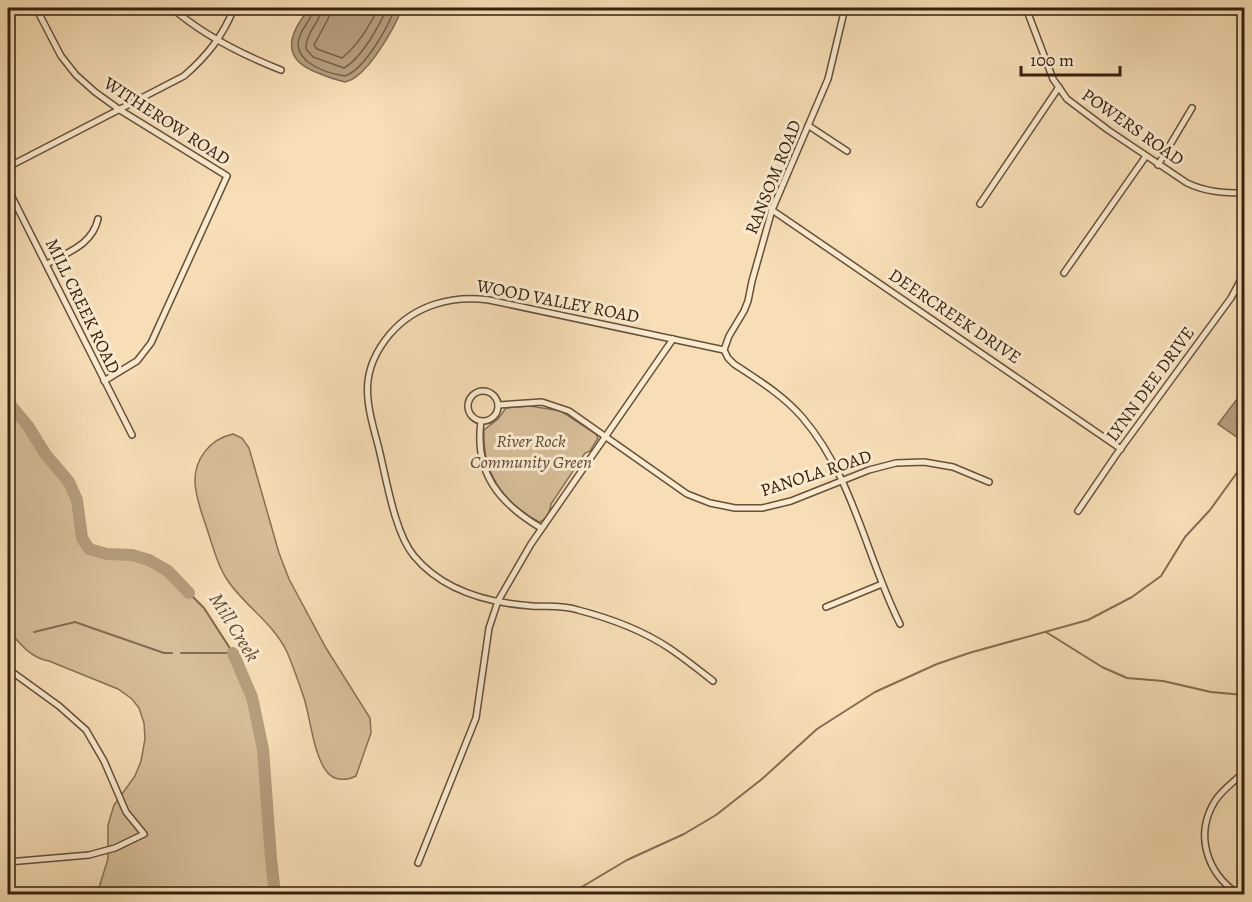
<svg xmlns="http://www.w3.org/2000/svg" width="1252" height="902" viewBox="0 0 1252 902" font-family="Alegreya,serif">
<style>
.green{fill:#d6be99;stroke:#867054;stroke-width:1.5}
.water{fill:#b59e7d;stroke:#826c51;stroke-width:1.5}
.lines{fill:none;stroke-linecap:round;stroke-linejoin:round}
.shore{stroke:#766046;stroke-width:1.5}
.stream{stroke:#826c51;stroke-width:2}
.river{stroke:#b59e7d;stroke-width:12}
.minor-casing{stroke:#665038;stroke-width:8}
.minor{stroke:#faead0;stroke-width:5}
.labels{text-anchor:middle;stroke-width:6;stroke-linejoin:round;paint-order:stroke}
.street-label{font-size:18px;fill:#36210e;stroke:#faead0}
.park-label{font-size:18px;font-style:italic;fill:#5e4831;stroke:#faead0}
.water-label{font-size:20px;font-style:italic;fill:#624d35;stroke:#faead0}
</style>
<rect width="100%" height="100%" fill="#f7deb6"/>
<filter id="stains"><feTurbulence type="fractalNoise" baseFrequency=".00333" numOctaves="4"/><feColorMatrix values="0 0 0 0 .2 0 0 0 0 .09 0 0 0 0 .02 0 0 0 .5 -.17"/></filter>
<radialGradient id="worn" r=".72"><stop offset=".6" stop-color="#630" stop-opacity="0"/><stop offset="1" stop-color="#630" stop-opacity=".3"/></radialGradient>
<g class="green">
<path d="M8,402L28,426L46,455L69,482L77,500L82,538L88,549L107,554L140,557L168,571L204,608L233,653L252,697L263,749L271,859L275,894H97L108,859V825L114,805L135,776L141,761L145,739L144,723L139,708L132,699L118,689L49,661C30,658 20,643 8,630Z"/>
<path d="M530,406L561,411L596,434L598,438L590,451L585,453L551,504C550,512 547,520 539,522C502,502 482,473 484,430L498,419L506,408Z"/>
<path d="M233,434L242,438L249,448L279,553L289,579L326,648L370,718L371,733L356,776C347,781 334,781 327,772C313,754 311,720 304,698C299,683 293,666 287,652C273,622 243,605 226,578C217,564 213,547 208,532C203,516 196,500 195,483C194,459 210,439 233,434Z"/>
</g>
<g class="water">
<path d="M310,8H402C395,27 367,78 345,82C336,80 327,77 318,73C280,59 288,34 310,8Z"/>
<path d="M1244,390V442L1218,424Z"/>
</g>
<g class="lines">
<g class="shore">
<path d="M314,8C313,16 305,25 301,33C288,60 324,73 345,76C365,69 388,27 395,8"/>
<path d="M322,8C320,23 305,33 306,49L313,57L344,68C362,58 379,26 387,8"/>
<path d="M331,8L328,19L314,45L317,49L342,58C357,46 370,25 378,8"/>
</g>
<g class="stream">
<path d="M189,593L204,608L233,653"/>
<path d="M34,632L75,622L164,653H172"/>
<path d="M1046,632L1102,667L1127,678L1163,681L1211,692L1244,695"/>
<path d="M181,653H233"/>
<path d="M570,894L627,860L684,834L716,815L762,779L817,729L875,692L937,664L969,653L1088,620L1132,597L1161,576L1185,537L1210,510L1244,463"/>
</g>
<g class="river">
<path d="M8,402L28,426L46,455L69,482L77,500L82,538L89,549L107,554L132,555L149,560L168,571L189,593"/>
<path d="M233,653L252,697L263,749L271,859L275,894"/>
</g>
<defs>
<g id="minor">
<path d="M36,8L61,56L76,75L95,92L120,110L227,176L151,343L137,361L104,381"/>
<path d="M172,8C203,35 243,55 281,70"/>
<path d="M845,8L828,79L772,210L752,281L748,301L744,311L729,336L724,350L728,358L734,364C758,380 783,395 802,417C853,476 866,556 900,624"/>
<path d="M1026,8L1053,79L1067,99L1108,130L1187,183C1206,192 1224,193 1244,193"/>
<path d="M809,126L847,151"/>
<path d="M1158,165L1192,108"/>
<path d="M8,167L184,76C207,56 223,36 234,8"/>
<path d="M8,189L132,435"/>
<path d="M980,204L1059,87"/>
<path d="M772,210L1121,449"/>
<path d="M47,264C68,252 92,245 98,219"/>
<path d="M1064,273L1146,156"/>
<circle cx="483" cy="406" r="15"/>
<path d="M498,405L542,402L569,411L687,494L710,503L735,508H762L791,501L869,470L896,463L924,462L953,467L989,482"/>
<path d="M481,421C474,473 499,503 541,528"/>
<path d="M1078,511L1116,455L1231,298L1244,274"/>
<path d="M826,607L882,584"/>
<path d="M8,669L59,706L86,730L104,761L126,812L144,834L115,848L89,855L8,862"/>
<path d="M713,681C699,670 684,658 669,648C642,630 609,618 578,610C563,605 547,607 532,606C489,603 443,591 414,556C394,532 386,476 378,445C366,401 358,372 390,334C415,305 452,295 489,300L724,350"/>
<path d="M418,863L476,718L489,628L498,601L531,544L673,339"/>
<path d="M1238,894C1207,873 1194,835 1215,801C1222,790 1235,781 1244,772"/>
</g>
</defs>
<use href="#minor" class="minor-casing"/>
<use href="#minor" class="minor"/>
</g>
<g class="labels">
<g class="street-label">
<text transform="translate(167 121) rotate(33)" y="6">WITHEROW ROAD</text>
<text transform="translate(1133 127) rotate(35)" y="6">POWERS ROAD</text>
<text transform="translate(773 177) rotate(-68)" y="6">RANSOM ROAD</text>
<text transform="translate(558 301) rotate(11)" y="6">WOOD VALLEY ROAD</text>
<text transform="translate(83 306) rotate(64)" y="6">MILL CREEK ROAD</text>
<text transform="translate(955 316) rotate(34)" y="6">DEERCREEK DRIVE</text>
<text transform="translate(1150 384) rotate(-54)" y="6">LYNN DEE DRIVE</text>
<text transform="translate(816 473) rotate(-18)" y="6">PANOLA ROAD</text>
</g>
<g class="park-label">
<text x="531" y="447">River Rock<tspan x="531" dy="21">Community Green</tspan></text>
</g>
<g class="water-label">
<text transform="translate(235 627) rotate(58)" y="7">Mill Creek</text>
</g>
</g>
<rect width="1252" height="902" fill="none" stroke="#f7deb6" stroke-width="30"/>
<rect x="9" y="9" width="1234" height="884" fill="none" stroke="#36210e" stroke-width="3"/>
<rect x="15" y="15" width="1222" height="872" fill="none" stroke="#36210e" stroke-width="1.5"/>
<path d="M1021 66v9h99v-9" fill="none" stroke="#36210e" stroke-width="3"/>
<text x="1030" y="66" font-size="18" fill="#36210e" stroke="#faead0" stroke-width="4.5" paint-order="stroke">100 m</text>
<rect width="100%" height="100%" filter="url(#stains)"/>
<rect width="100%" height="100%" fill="url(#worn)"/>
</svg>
